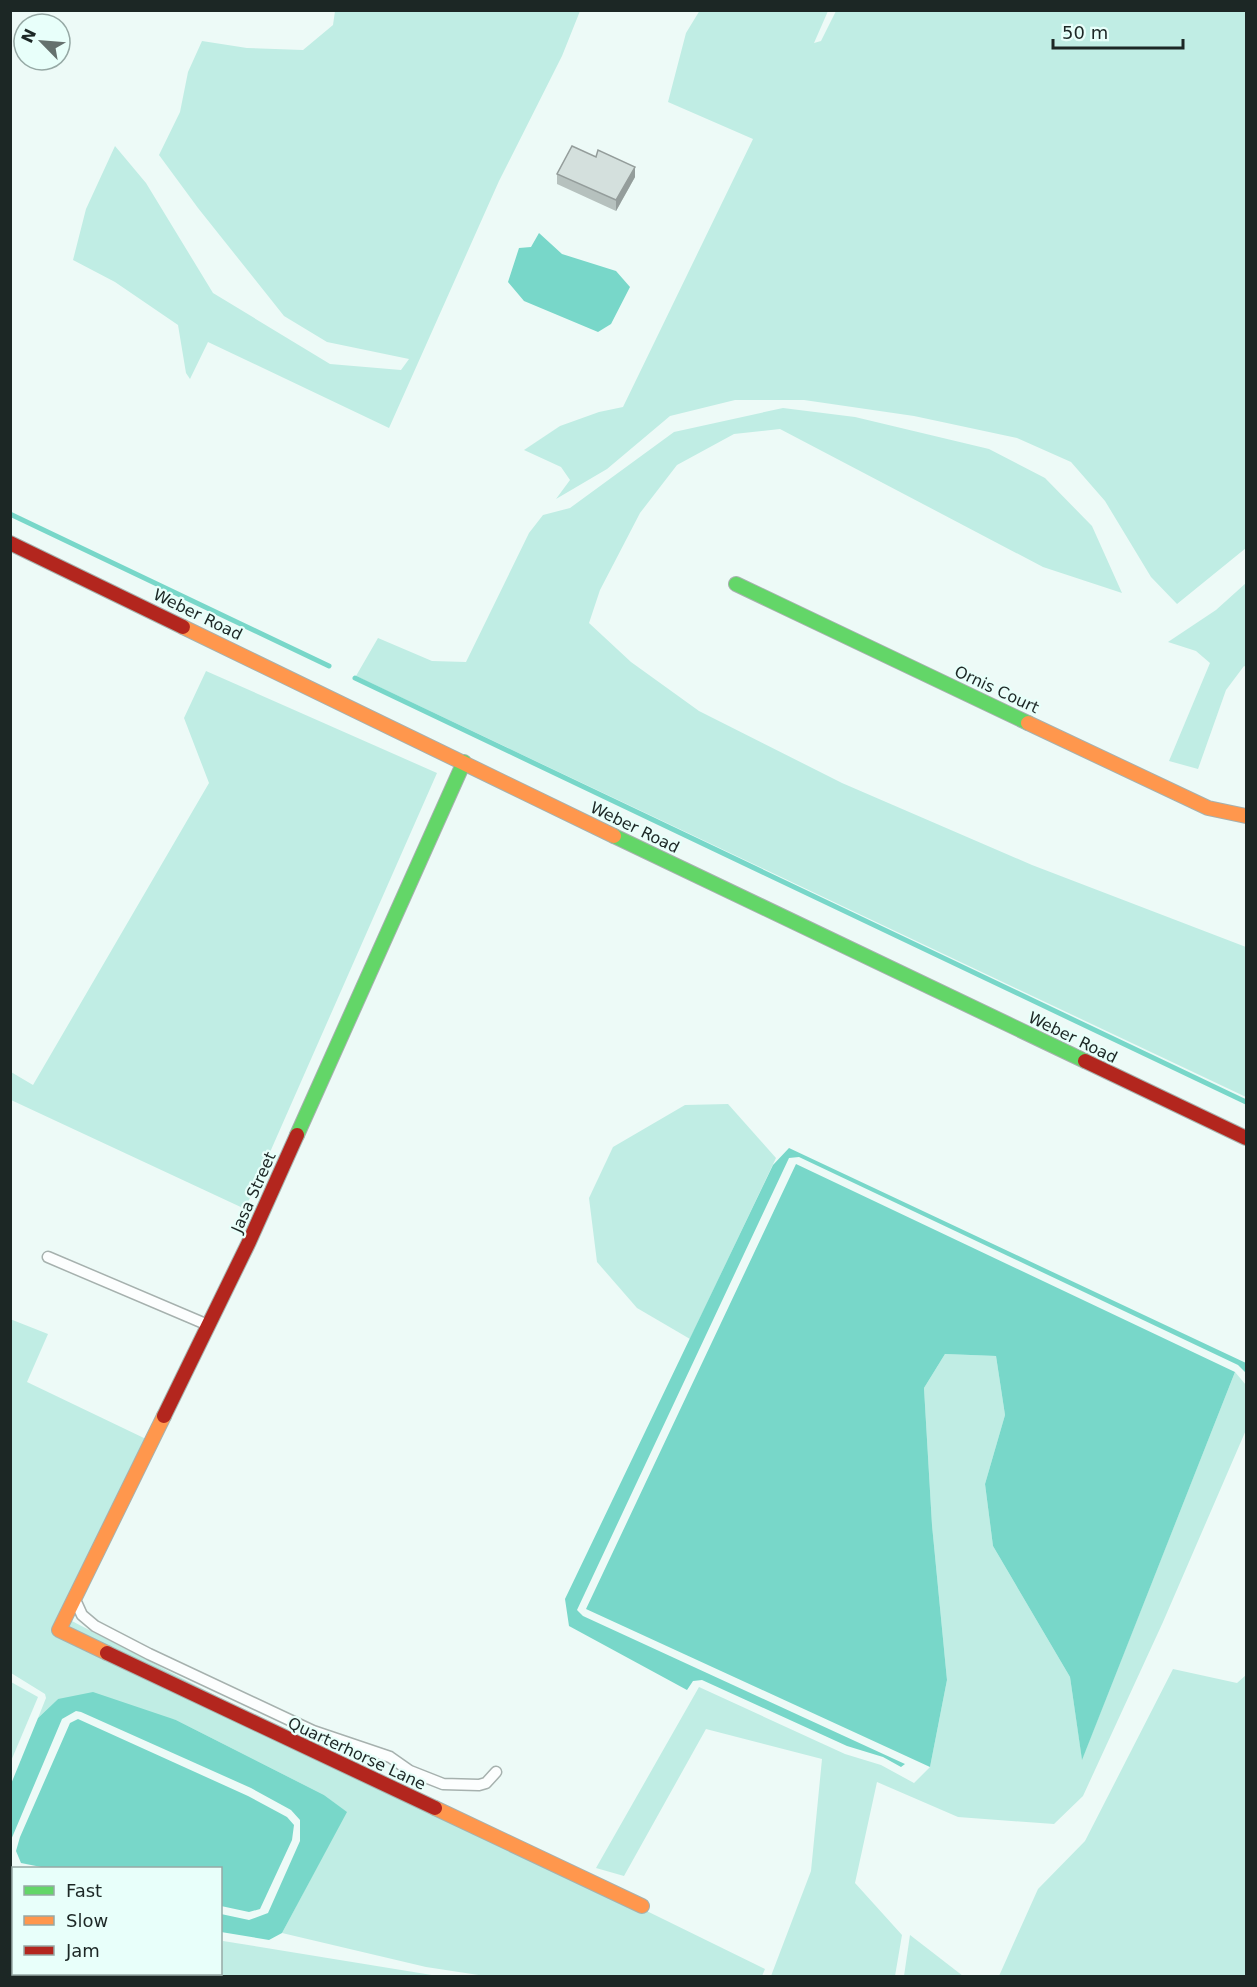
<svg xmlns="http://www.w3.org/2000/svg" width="1257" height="1987" viewBox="0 0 1257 1987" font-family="'DejaVu Sans',sans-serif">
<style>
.green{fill:#c0ede4}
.water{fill:#78d7c9}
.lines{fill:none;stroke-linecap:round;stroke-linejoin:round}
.stream{stroke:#78d7c9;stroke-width:5}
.lane-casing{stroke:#a6b1ae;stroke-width:13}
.fast-casing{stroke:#a6b1ae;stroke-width:16}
.slow-casing{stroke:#a6b1ae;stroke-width:16}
.jam-casing{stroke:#a6b1ae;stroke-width:16}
.lane{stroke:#fcfefe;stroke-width:10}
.fast{stroke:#63d668;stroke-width:14}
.slow{stroke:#ff974d;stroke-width:14}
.jam{stroke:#b3261e;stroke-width:14}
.wall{fill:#b6c1be}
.shaded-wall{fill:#949d9b}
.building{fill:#d4e0dd;stroke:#949d9b;stroke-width:1.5}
.labels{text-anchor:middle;stroke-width:4.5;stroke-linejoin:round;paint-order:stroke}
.street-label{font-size:16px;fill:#1c2725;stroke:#e8fffa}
</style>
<rect width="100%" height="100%" fill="#edfaf7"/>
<g class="green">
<path d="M700,10L828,11L814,43L821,41L836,11H1246V548L1177,604L1151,577L1105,501L1071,462L1017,438L914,416L804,400H735L670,416L607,469L556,499L570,480L561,467L524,450L560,426L599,412L623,407L753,139L668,102L686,33Z"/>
<path d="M335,11H580L562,56L499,181L389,428L208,342L190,379L186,373L178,325L115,282L73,260L86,209L115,146L146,183L213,293L330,364L401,370L409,359L327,342L284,316L198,208L159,155L180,112L188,72L202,41L247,48L303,50L333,25Z"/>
<path d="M783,408L855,417L989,449L1045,478L1092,526L1122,593L1043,567L780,429L734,434L677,465L640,513L600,590L589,623L631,662L699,711L842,783L1032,865L1246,947V1097L356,676L378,638L432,661L466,662L529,533L543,515L570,508L674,432Z"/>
<path d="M1246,583V667L1244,666L1226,690L1198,769L1169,761L1210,663L1196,651L1168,642L1216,610Z"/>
<path d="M206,671L437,773L245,1209L11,1100V1072L33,1085L209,783L184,718Z"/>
<path d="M728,1104L776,1158L690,1339L637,1308L597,1262L589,1198L613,1147L685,1105Z"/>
<path d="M10,1319L48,1334L27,1382L146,1439L68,1619L367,1774L765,1969L762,1976H485L426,1967L282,1933L346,1812L324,1795L176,1720L58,1699L38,1718L46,1698L45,1694L11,1673Z"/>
<path d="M945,1354L996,1356L1005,1415L985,1484L993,1546L1070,1677L1082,1759L1235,1372L1246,1385V1430L1163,1622L1083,1796L1054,1824L958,1817L877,1782L855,1883L902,1935L895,1976H771L811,1871L822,1759L706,1729L624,1876L596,1868L699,1687L845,1754L881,1765L914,1783L930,1767L947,1680L932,1525L924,1388Z"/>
<path d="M1173,1669L1237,1683L1246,1675V1976H999L1038,1889L1085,1841Z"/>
<path d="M11,1682L38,1697L11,1761Z"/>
<path d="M910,1935L963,1976H904Z"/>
<path d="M223,1941L438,1976H214L213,1974H220Z"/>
</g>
<g class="water">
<path d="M539,233L562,254L616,271L630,287L611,324L598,332L524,301L508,282L519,248L531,247Z"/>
<path d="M789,1148L1246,1363V1373L1238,1365L799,1157L789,1158L577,1610L583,1616L905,1764L901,1767L883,1757L847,1746L702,1680L693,1681L687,1690L569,1626L565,1599L773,1165Z"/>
<path d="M796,1164L1235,1372L1082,1760L1070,1677L993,1546L985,1484L1005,1415L996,1356L945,1354L924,1388L932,1525L947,1680L930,1767L586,1609Z"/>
<path d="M93,1692L176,1720L324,1795L347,1812L282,1933L269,1940L221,1932V1914L249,1920L268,1913L300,1841V1820L291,1810L251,1788L81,1712L76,1711L62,1719L11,1840V1784L38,1718L58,1699Z"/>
<path d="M78,1719L248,1796L287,1817L294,1825L292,1840L260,1909L249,1912L221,1906L220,1868H46L21,1863L16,1851L20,1837L70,1723Z"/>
</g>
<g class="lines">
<g class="stream">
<path d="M10,514L329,666"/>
<path d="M355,678L1246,1102"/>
</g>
<defs>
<g id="lane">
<path d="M48,1257L208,1325"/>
<path d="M77,1604L82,1615L95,1626L149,1654L313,1731L390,1757L410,1771L443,1784L479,1785L486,1783L496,1772"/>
</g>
<g id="fast">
<path d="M736,584L1028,723"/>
<path d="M614,836L1085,1061"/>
<path d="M297,1135L464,762"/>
</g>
<g id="slow">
<path d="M183,627L614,836"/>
<path d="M1028,723L1208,808L1246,816"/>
<path d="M107,1653L59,1630L164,1416"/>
<path d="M435,1808L642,1906"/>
</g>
<g id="jam">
<path d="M10,543L183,627"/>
<path d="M1085,1061L1246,1138"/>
<path d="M164,1416L249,1242L297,1135"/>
<path d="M107,1653L435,1808"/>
</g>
</defs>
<use href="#lane" class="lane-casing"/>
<use href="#fast" class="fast-casing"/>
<use href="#slow" class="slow-casing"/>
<use href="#jam" class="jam-casing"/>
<use href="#lane" class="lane"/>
<use href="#fast" class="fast"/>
<use href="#slow" class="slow"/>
<use href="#jam" class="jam"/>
</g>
<path class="wall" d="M557,174L635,177L616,211L557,184Z"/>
<path class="shaded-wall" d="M635,167V177L616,211V200Z"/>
<path class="building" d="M572,146L596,157L598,150L635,167L616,200L557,174Z"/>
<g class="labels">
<g class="street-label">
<text transform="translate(198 614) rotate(26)" y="6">Weber Road</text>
<text transform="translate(997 689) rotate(25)" y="6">Ornis Court</text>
<text transform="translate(635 827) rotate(26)" y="6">Weber Road</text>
<text transform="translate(1073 1037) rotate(26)" y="6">Weber Road</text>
<text transform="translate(253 1192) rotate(-66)" y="6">Jasa Street</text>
<text transform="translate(357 1753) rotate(25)" y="6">Quarterhorse Lane</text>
</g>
</g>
<rect width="1257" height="1987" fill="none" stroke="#1c2725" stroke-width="24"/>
<rect x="12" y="1867" width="210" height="108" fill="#e8fffa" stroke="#96a9a5" stroke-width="1.5"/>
<rect x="24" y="1886" width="30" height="9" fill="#63d668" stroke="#96a9a5" stroke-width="1.5"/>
<text x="66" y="1897" font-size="18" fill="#1c2725">Fast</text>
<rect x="24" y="1916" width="30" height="9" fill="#ff974d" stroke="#96a9a5" stroke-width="1.5"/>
<text x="66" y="1927" font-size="18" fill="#1c2725">Slow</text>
<rect x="24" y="1946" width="30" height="9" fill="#b3261e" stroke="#96a9a5" stroke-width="1.5"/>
<text x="66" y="1957" font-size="18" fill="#1c2725">Jam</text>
<g transform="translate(42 42) rotate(295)"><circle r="28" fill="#e8fffa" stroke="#96a9a5" stroke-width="1.5"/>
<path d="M0-4.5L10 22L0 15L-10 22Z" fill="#65716e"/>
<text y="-9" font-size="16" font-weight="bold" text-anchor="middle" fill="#1c2725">N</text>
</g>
<path d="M1053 39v9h130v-9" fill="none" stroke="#1c2725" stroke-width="3"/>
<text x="1062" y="39" font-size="18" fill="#1c2725" stroke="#e8fffa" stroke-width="4.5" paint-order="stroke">50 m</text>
</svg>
